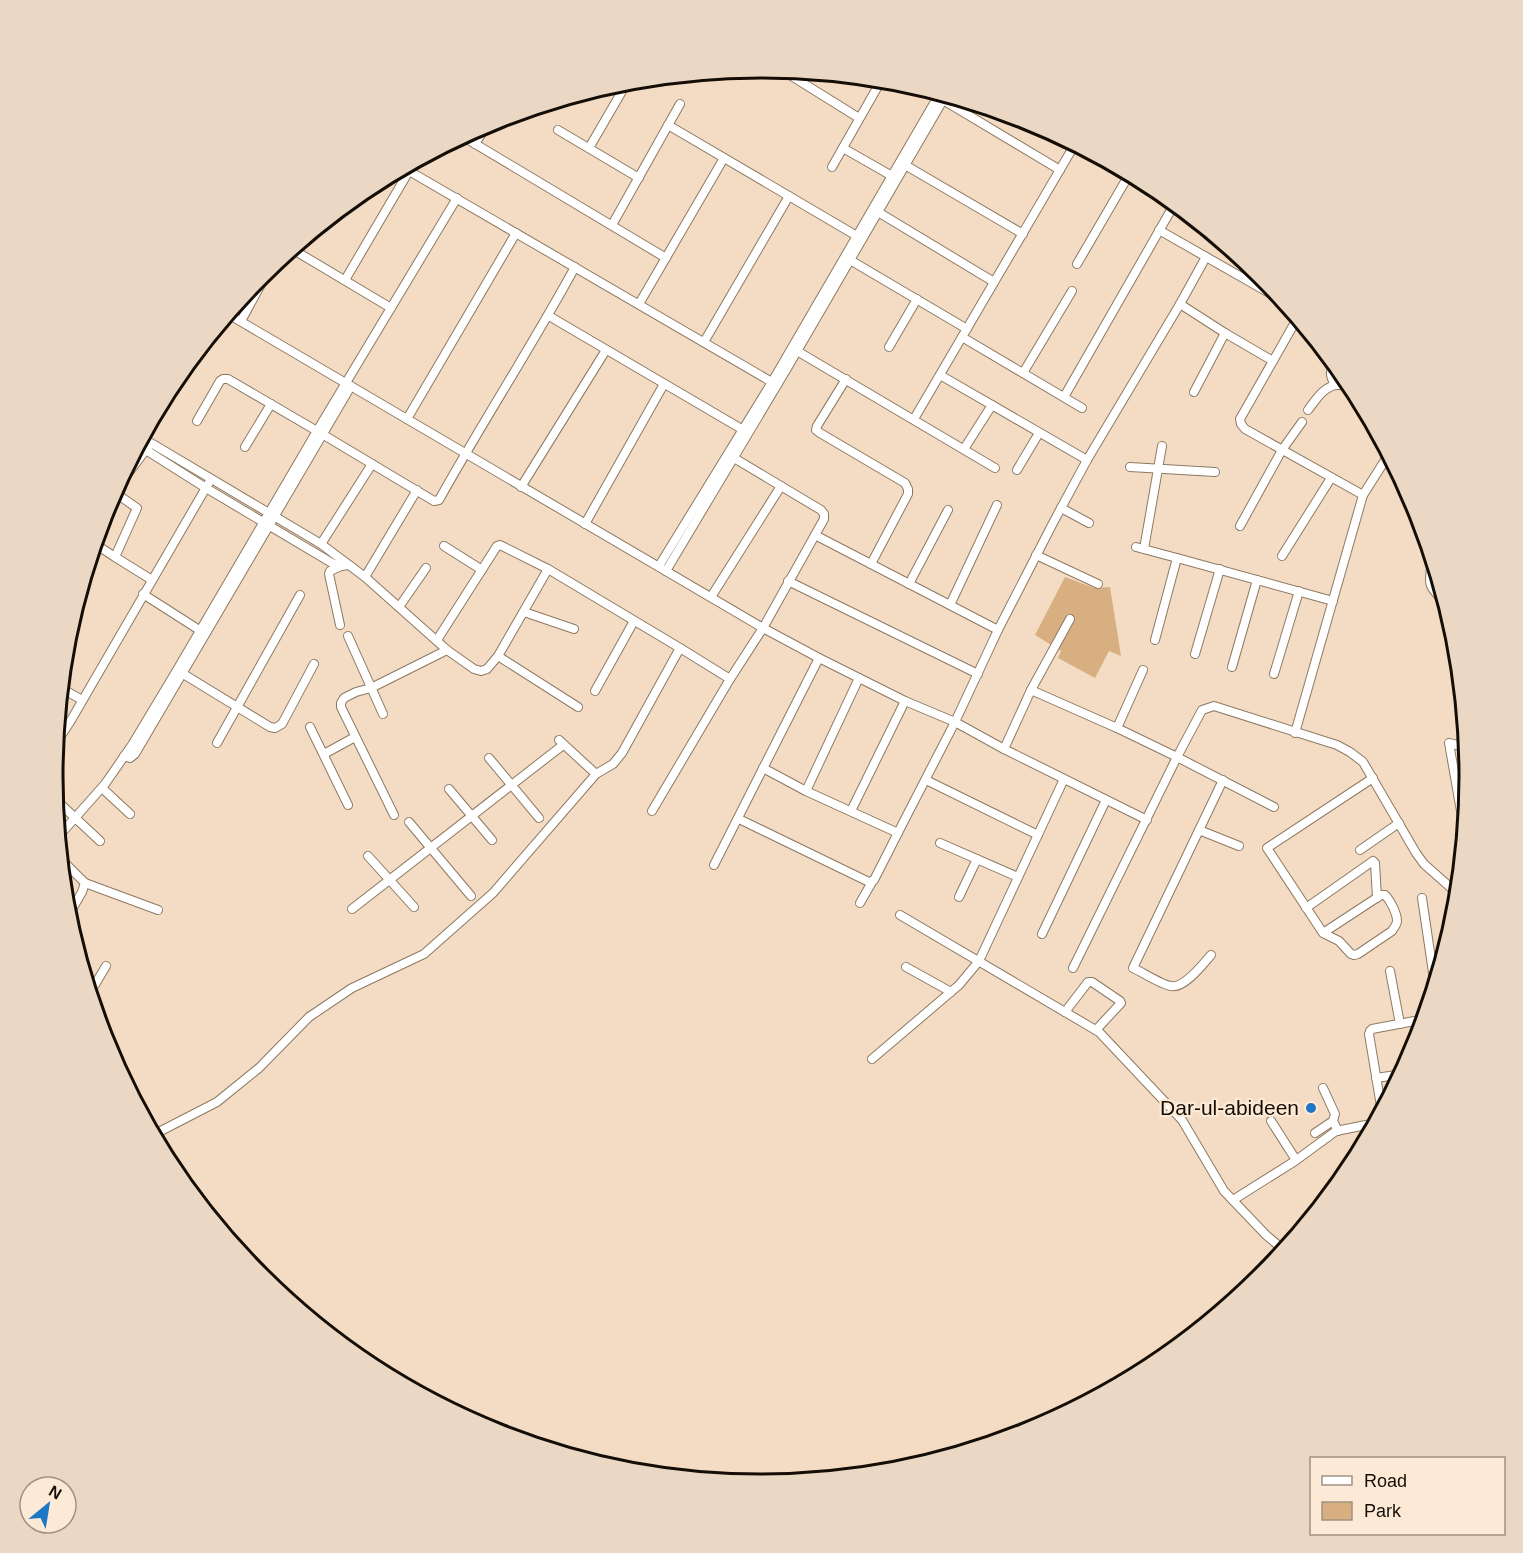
<svg xmlns="http://www.w3.org/2000/svg" width="1523" height="1553" viewBox="0 0 1523 1553" font-family="Arial,sans-serif">
<style>
.green{fill:#d8af81}
.lines{fill:none;stroke-linecap:round;stroke-linejoin:round}
.minor-casing{stroke:#8d7962;stroke-width:10}
.minor{stroke:#fff;stroke-width:8}
.poi-dot{fill:#1d77c4;stroke:#fdead6;stroke-width:2}
.labels{text-anchor:middle;stroke-width:4.5;stroke-linejoin:round;paint-order:stroke}
.poi-label{font-size:21px;fill:#150e06;stroke:#fdead6;text-anchor:end}
.rim{fill:none;stroke:#150e06;stroke-width:3}
</style>
<rect width="100%" height="100%" fill="#f3dcc3"/>
<path class="green" d="M1065,577L1094,588L1110,587L1121,656L1109,651L1095,678L1058,658L1061,651L1035,635Z"/>
<g class="lines">
<defs>
<g id="minor">
<path d="M782,70L859,118"/>
<path d="M943,100L1060,170"/>
<path d="M668,125L862,239"/>
<path d="M558,130L639,178"/>
<path d="M462,136L666,258"/>
<path d="M475,144L488,123"/>
<path d="M589,148L621,93"/>
<path d="M843,148L892,176"/>
<path d="M905,165L1023,234"/>
<path d="M832,167L882,79"/>
<path d="M404,168L777,385"/>
<path d="M878,212L994,282"/>
<path d="M612,225L680,104"/>
<path d="M1159,230L1285,302"/>
<path d="M292,249L391,308"/>
<path d="M850,260L967,329"/>
<path d="M1077,264L1130,173"/>
<path d="M345,280L409,171"/>
<path d="M639,304L724,158"/>
<path d="M1180,304L1225,333L1273,361"/>
<path d="M228,314L763,628L819,658L905,701L955,722L1004,749L1147,820"/>
<path d="M549,316L745,431"/>
<path d="M1298,317L1240,419L1241,424L1245,429L1363,495"/>
<path d="M241,321L271,266"/>
<path d="M962,337L1082,408"/>
<path d="M704,342L789,196"/>
<path d="M889,347L917,299"/>
<path d="M797,351L995,468"/>
<path d="M1335,363C1329,371 1330,376 1335,385"/>
<path d="M1023,373L1072,291"/>
<path d="M940,375L1087,460"/>
<path d="M846,379L817,426L816,430L820,433L905,483L908,489V494L871,564"/>
<path d="M1194,392L1225,333"/>
<path d="M1064,397L1175,203"/>
<path d="M1308,410C1315,401 1325,384 1339,385C1344,385 1349,387 1354,388"/>
<path d="M407,419L516,233"/>
<path d="M914,419L1075,144"/>
<path d="M197,421L220,381L223,379H228L317,431L434,501L439,500C483,421 532,346 575,267"/>
<path d="M138,445L206,488L332,563L341,566L349,565"/>
<path d="M245,447L271,404"/>
<path d="M964,449L992,405"/>
<path d="M1130,467L1215,472"/>
<path d="M1017,470L1039,433"/>
<path d="M521,487L606,350"/>
<path d="M1411,495L1413,504L1418,511"/>
<path d="M1061,508L1089,523"/>
<path d="M585,524L664,384"/>
<path d="M1240,526L1282,450L1302,422"/>
<path d="M815,535L998,630"/>
<path d="M95,544L115,557"/>
<path d="M321,544L372,464"/>
<path d="M444,546L482,570"/>
<path d="M1136,547L1177,558"/>
<path d="M1144,549L1162,446"/>
<path d="M1431,553C1434,581 1420,580 1446,603"/>
<path d="M1036,555L1098,584"/>
<path d="M1282,556L1331,478"/>
<path d="M659,566L772,382L940,93"/>
<path d="M548,569L498,656L578,707"/>
<path d="M666,571L789,365L946,95"/>
<path d="M365,577L417,490"/>
<path d="M152,580L115,557L137,508L114,492L151,443L321,544L365,577L447,650L474,669L481,671L487,669L498,656"/>
<path d="M788,581L978,674"/>
<path d="M909,584L948,510"/>
<path d="M143,594L204,633"/>
<path d="M711,597L781,486"/>
<path d="M950,605L997,505"/>
<path d="M399,607L426,568"/>
<path d="M524,612L574,629"/>
<path d="M340,625L329,574L330,571L341,566"/>
<path d="M348,636L383,714"/>
<path d="M437,640L497,546L500,545L548,569L680,648"/>
<path d="M1155,640L1177,558L1333,601"/>
<path d="M1195,654L1220,569"/>
<path d="M1232,667L1257,580"/>
<path d="M180,672L270,727L275,728L282,724L314,664"/>
<path d="M1274,674L1299,591"/>
<path d="M61,688L82,700"/>
<path d="M1031,690L1117,728L1143,670"/>
<path d="M595,691L634,621"/>
<path d="M310,727L348,805"/>
<path d="M1117,728L1177,757L1274,807"/>
<path d="M1295,733L1363,495L1389,454"/>
<path d="M56,743L70,722L211,479"/>
<path d="M217,743L300,595"/>
<path d="M1004,749L1031,690L1070,619"/>
<path d="M324,754L355,737"/>
<path d="M124,756L130,758L135,754L351,386"/>
<path d="M489,758L539,818"/>
<path d="M763,768L806,791L898,833"/>
<path d="M596,774L613,764L622,753L680,648L730,679"/>
<path d="M926,780L1038,835"/>
<path d="M1457,787L1469,792"/>
<path d="M102,788L130,814"/>
<path d="M449,789L492,840"/>
<path d="M806,791L859,678"/>
<path d="M55,799L100,841"/>
<path d="M652,811L730,679L763,628L824,519V514L821,510L729,455"/>
<path d="M851,811L905,701"/>
<path d="M394,815L341,707V703L344,698L356,692L371,688L447,650"/>
<path d="M739,819L869,882L874,880L905,819L955,722L998,630L1053,523L1087,460L1180,304L1206,257"/>
<path d="M409,822L471,896"/>
<path d="M1199,830L1239,846"/>
<path d="M1465,834L1449,743L1457,745L1468,750"/>
<path d="M58,837L105,784L132,745L177,670L317,431L457,198"/>
<path d="M940,843L1018,877"/>
<path d="M1360,850L1399,823"/>
<path d="M368,856L414,907"/>
<path d="M60,858L85,883L158,910"/>
<path d="M714,865L819,658"/>
<path d="M959,897L977,859"/>
<path d="M1422,898L1435,986"/>
<path d="M860,903L872,882"/>
<path d="M1306,908L1373,861L1375,863L1377,898"/>
<path d="M352,909L563,745"/>
<path d="M900,915L1099,1032L1182,1120L1224,1191L1266,1235L1285,1251"/>
<path d="M67,918L82,892L85,883"/>
<path d="M1323,933L1381,895H1385C1390,900 1397,913 1397,921C1397,925 1394,927 1392,931L1358,954L1354,955L1351,954L1339,941L1323,933L1267,848L1373,778"/>
<path d="M1042,934L1106,800"/>
<path d="M1211,955C1203,964 1184,989 1171,986C1162,985 1142,972 1133,968L1223,780"/>
<path d="M906,967L951,992"/>
<path d="M1073,968L1177,757L1202,710L1214,706L1337,745L1350,752L1363,762L1416,853L1424,864L1459,895"/>
<path d="M1390,971L1400,1024"/>
<path d="M90,993L106,966"/>
<path d="M1065,1012L1088,982H1092L1120,1001L1121,1003L1096,1030"/>
<path d="M872,1059L959,985L979,961L1064,779"/>
<path d="M1376,1078L1403,1074"/>
<path d="M1323,1088L1335,1114L1333,1121L1338,1131"/>
<path d="M1382,1112L1369,1034L1370,1031L1372,1029L1425,1019"/>
<path d="M1271,1121L1296,1160"/>
<path d="M1315,1133L1333,1121"/>
<path d="M153,1135L217,1102L259,1068L309,1017L352,988L424,954L493,893L596,774L559,740"/>
<path d="M1233,1200L1295,1161L1336,1131L1376,1123"/>
<path d="M1325,1202L1324,1198L1327,1193L1342,1178H1345"/>
</g>
</defs>
<use href="#minor" class="minor-casing"/>
<use href="#minor" class="minor"/>
</g>
<circle class="poi-dot" cx="1311" cy="1108" r="6"/>
<g class="labels">
<g class="poi-label">
<text x="1299" y="1115">Dar-ul-abideen</text>
</g>
</g>
<path d="M0 0H1523V1553H0ZM63 776a698 698 0 1 1 1396 0a698 698 0 1 1-1396 0Z" fill="#ead8c5" fill-rule="evenodd"/>
<path class="rim" d="M63 776a698 698 0 1 1 1396 0a698 698 0 1 1-1396 0Z"/>
<rect x="1310" y="1457" width="195" height="78" fill="#fdead6" stroke="#a09283" stroke-width="1.5"/>
<rect x="1322" y="1476" width="30" height="9" fill="#ffffff" stroke="#a09283" stroke-width="1.5"/>
<text x="1364" y="1487" font-size="18" fill="#150e06">Road</text>
<rect x="1322" y="1502" width="30" height="18" fill="#d8af81" stroke="#a09283" stroke-width="1.5"/>
<text x="1364" y="1517" font-size="18" fill="#150e06">Park</text>
<g transform="translate(48 1505) rotate(30)"><circle r="28" fill="#fdead6" stroke="#a09283" stroke-width="1.5"/>
<path d="M0-4.5L10 22L0 15L-10 22Z" fill="#1d77c4"/>
<text y="-9" font-size="16" font-weight="bold" text-anchor="middle" fill="#150e06">N</text>
</g>
</svg>
